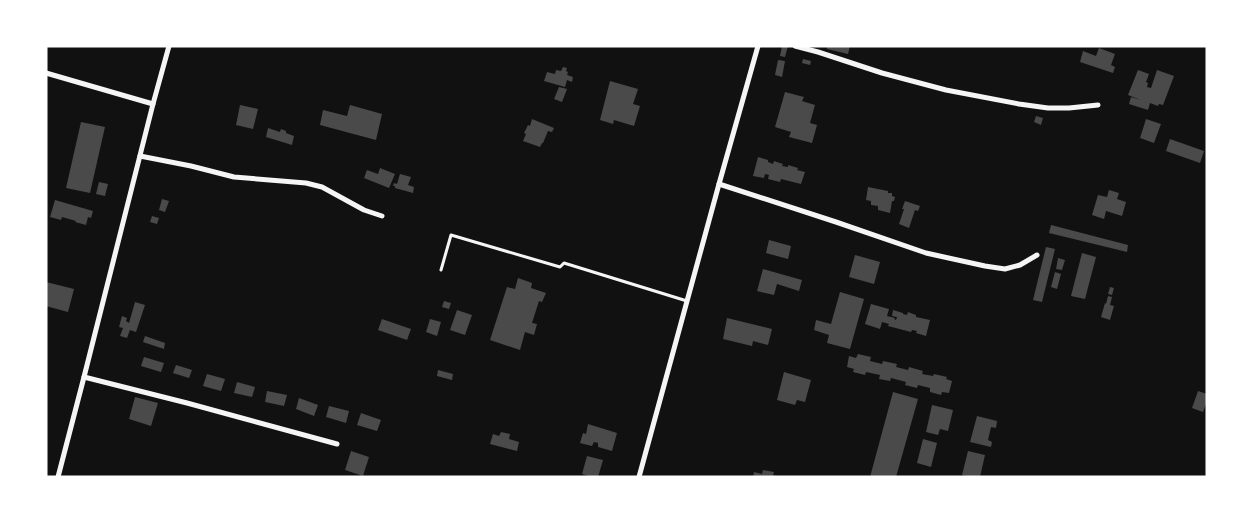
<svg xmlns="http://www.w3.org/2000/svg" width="1253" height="523" viewBox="0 0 1253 523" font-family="'Noto Sans',sans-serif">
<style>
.building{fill:#4a4a4a}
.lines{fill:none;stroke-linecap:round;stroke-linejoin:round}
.service{stroke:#f5f5f5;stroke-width:3}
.minor{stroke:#f5f5f5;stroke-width:5}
</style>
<rect width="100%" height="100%" fill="#111"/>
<g class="building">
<path d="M782,46H788L785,57L780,56Z"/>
<path d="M827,46H850L848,54L827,49Z"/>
<path d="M1099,48L1115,54L1111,65L1115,67L1113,73L1080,62L1083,51L1096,56Z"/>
<path d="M803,59L811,61L810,65L802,63Z"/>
<path d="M778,60L785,61L782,77L775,75Z"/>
<path d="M563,67L567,68L566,71L568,72L567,75L573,77L572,82L567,80L565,87L544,81L547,72L555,74L556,70L561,71Z"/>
<path d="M1138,70L1149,74L1146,82L1148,83L1147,87L1151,88L1157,70L1174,76L1163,105L1159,104L1158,106L1150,103L1148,110L1129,104L1131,97L1141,100L1128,95Z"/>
<path d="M610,81L638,89L633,104L640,106L634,126L614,120L613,124L600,120Z"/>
<path d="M559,87L567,89L562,102L554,99Z"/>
<path d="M785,92L804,97L802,101L815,105L810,123L817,125L812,143L789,137L791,132L775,127Z"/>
<path d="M240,105L258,109L253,129L236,125Z"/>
<path d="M350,105L382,114L376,140L320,125L323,110L347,116Z"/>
<path d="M1036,116L1043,118L1041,125L1034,122Z"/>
<path d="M532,119L554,128L552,132L548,131L543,143H542L540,147L523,141L526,134L524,133L528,125L530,126Z"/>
<path d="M1146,119L1161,124L1154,143L1140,138Z"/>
<path d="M81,122L105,127L90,193L66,188Z"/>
<path d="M268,128L280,132L281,129L286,131V133L294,136L292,145L266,137Z"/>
<path d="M1170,139L1204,151L1200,163L1166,151Z"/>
<path d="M758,157L768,160V162L773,164L774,161L783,164L782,166L788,167V165L798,168L797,170L805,172L801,184L781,179L780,182L768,179L769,175L765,174L764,178L753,176Z"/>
<path d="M380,168L395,174L389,188L364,178L367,170L378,174Z"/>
<path d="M400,174L411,177L408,185L414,187L413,193L395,188V186H393L394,183L397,184Z"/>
<path d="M99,182L108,184L105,196L96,194Z"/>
<path d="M868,187L888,191V193H892V196L895,197L894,201H892L890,213L878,210V206L871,205V201L866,200Z"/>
<path d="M1109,190L1119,193L1117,199L1126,202L1122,216L1106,211L1104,219L1092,215L1098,195L1107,197Z"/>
<path d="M162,199L169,201L165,212L159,210Z"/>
<path d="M55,200L93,211L91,218L88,217L86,225L75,222L76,221L62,217L61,220L50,217Z"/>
<path d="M905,201L920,206L918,211L915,210L909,228L899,224L904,209H902Z"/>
<path d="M152,216L159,218L157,224L150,222Z"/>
<path d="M1051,225L1128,245L1127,252L1049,233Z"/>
<path d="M769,240L791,246L788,259L766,253Z"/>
<path d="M1046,247L1055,249L1042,302L1033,300Z"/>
<path d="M1082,253L1096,257L1085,299L1071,296Z"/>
<path d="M855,255L880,262L874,284L849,277Z"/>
<path d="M1058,258L1065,260L1062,270L1056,269Z"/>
<path d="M763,269L802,280L799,291L777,284L774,295L757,291Z"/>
<path d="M1055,272L1061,274L1057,289L1051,287Z"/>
<path d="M518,278L532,283L531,288L546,293L542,302L539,301L532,323L537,324L534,335L525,332L520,350L490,340L507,287L515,289Z"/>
<path d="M46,282L74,289L68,312L46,306Z"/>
<path d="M1110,287L1114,288L1112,295L1108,294Z"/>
<path d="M840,292L864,299L850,349L827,343L829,335L814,330L816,320L831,324Z"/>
<path d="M1108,296L1112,297L1110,305L1114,306L1110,320L1101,317L1105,303L1106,304Z"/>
<path d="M444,301L451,303L449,309L442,307Z"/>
<path d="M135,302L145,305L136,332L130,330L127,338L120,336L123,328L119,327L122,316L127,318L126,321L129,323Z"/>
<path d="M871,304L889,309L887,316L895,318L894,319L896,320L897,317L892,316L893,310L903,313V314L907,315L908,312L916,315V317L930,320L926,336L916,333L917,331L912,330L911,332L888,326L889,324L882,322L880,329L865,324Z"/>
<path d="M457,310L472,315L465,335L450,330Z"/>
<path d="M727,318L772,329L768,345L753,341L752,346L723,339Z"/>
<path d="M382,319L411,329L407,340L378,330Z"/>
<path d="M430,319L441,322L437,336L426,332Z"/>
<path d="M145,336L165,343L164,349L143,342Z"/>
<path d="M858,354L871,357L870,361L882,364L883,361L897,364L896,367L908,370L909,367L923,371L922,374L933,376L934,374L947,377L946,379L952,381L949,393L942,392L941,395L930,392V388L918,385L917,388L905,385L906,382L891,378L890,381L879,379L880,375L866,372L865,375L853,372L854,369L847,367L849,356L856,358Z"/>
<path d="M144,357L164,363L161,372L141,366Z"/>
<path d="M176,365L192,370L189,378L173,373Z"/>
<path d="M438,370L453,374L452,380L437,376Z"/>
<path d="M784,372L811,380L805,402L797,400L795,405L777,400Z"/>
<path d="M207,374L225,379L221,391L203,386Z"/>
<path d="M237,382L255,387L252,397L234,393Z"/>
<path d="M267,391L287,395L284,406L265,402Z"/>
<path d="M1198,391L1207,394V401L1203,412L1192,408Z"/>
<path d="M893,392L918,399L896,477H870Z"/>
<path d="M135,397L158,403L151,426L129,419Z"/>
<path d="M299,398L318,405L314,416L296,409Z"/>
<path d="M932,405L953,410L948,431L940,429L938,435L926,432Z"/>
<path d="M329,406L349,411L346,423L326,417Z"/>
<path d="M361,413L381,420L377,431L357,425Z"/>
<path d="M977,416L997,421L996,428L991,427L988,440L992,442L991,447L970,442Z"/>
<path d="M588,424L617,433L612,451L598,447V443L594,442L592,446L580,443L583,433L586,434Z"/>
<path d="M501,432L510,434L509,439L519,442L517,451L490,444L493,434L499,436Z"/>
<path d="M923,439L937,443L931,467L917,463Z"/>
<path d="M351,451L369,457L363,476L345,470Z"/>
<path d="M968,451L985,455L980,477L975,476V477H969L962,475Z"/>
<path d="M587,456L603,460L598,477H592L582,474Z"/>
<path d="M763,470L774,472L773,475L779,477H753L754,472L762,474Z"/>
</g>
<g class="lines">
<path class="service" d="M441,270L451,235L560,267L564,263L687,301"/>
<g class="minor">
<path d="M795,46L818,52L882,73L946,90L1019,104L1048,108H1069L1098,105"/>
<path d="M46,73L153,104"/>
<path d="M140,156L191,166L234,177L306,183L322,187L364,210L382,216"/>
<path d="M719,184L836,222L926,253L985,266L1005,269L1020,265L1037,255"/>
<path d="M84,377L187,403L337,444"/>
<path d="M58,477L84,377L153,104L169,46"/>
<path d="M639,477L719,184L758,46"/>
</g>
</g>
<rect width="1253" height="523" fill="none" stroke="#ffffff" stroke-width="95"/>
</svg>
